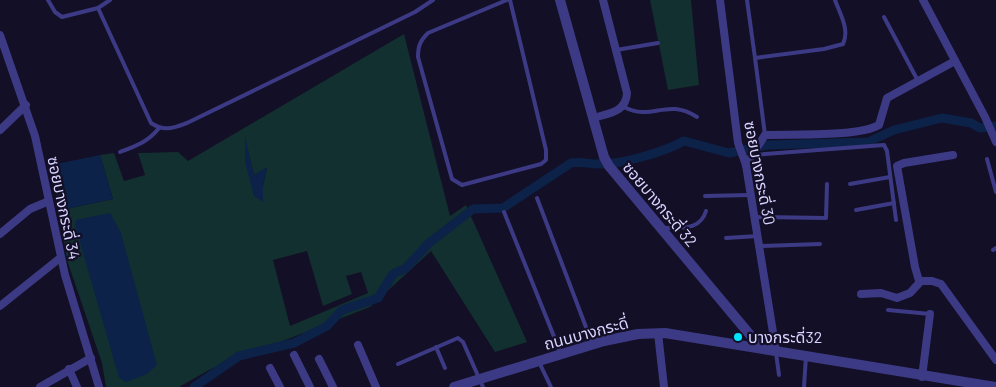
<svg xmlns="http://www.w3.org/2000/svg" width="996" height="387" viewBox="0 0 996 387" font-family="Barlow,'Noto Sans Thai',sans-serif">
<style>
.green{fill:#12302f;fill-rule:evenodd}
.water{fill:#0c2248}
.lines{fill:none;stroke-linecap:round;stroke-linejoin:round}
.canal{stroke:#0c2248;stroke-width:9}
.service{stroke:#3d3a85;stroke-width:4}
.minor{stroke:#3d3a85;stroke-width:8}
.tertiary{stroke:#3d3a85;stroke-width:10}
.poi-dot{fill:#00e5ff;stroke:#130f26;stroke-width:2}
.labels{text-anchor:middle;stroke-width:4.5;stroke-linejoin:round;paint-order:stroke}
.street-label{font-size:16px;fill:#d9d4ff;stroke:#130f26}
.poi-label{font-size:16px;fill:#d9d4ff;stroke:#130f26;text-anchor:start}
</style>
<rect width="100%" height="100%" fill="#130f26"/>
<g class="green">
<path d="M650,0H691L699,85L668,90Z"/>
<path d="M404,34L450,216L466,205L527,342L495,352L431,251L370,307L211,369L179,387H106L102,363L67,260L52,164H56L66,209L113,199L100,155L114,153L124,181L145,175L138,153L178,152L188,161ZM245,140L254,175L267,168L263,186L254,196ZM307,251L323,306L352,294L346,276L361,272L368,293L290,326L273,260Z"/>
</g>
<g class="water">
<path d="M245,136L254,175L267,167L263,186V202L254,196L245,162Z"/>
<path d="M100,155L113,199L66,209L56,164Z"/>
<path d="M110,213L121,233L157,365L147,374L126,382L119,378L75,225L76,220Z"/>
</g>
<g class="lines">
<path class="canal" d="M194,387L239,356L294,343L327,326L342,310L378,298L393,274L406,268L429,243L473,209L503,208L571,163C581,161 588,164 598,164C620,165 664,152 684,141L729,153L768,145L868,142L894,130L942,118L971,123L980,128L996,126"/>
<g class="service">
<path d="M48,0L55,12L62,17L98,8L151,123C164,132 173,128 187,123L415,12L433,0"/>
<path d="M507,0L428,33C420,41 418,46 418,57L452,179L462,185L541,164L546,160V150L510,0"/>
<path d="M747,0L755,58"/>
<path d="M98,8L110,0"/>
<path d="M884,17L918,81"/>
<path d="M616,50L658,43"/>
<path d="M624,107C653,122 666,97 697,117"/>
<path d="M765,135L755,58L824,49L843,44C850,30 840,14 835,0"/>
<path d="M120,152C136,146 148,142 159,128"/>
<path d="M753,155L884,145L887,151L896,220"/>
<path d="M987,159L996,192"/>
<path d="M850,184L890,177"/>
<path d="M705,196L750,195"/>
<path d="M537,198L592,343"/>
<path d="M856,210L894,203"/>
<path d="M504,212L561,354"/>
<path d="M755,217L826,218L827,184"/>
<path d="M664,228C681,227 700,231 706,211"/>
<path d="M726,238L758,236"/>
<path d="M760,246L820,244"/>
<path d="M993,250L996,248"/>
<path d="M888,310L930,314"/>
<path d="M436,347L445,368"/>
<path d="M776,353L779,375"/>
<path d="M539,362L551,387"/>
<path d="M398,364L458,338L463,342L483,387"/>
<path d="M804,387L806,356"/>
</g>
<g class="minor">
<path d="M720,0L738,143L746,165L776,351"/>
<path d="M923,0L985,117L996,142"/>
<path d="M0,35L35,136L65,275L99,387"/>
<path d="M593,118C610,113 626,112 627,93L603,0"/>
<path d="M0,130L26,105"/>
<path d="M953,155L904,163L897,166L915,267L919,281H932L941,284L996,360"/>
<path d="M746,165L765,135C791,134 859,137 879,125L887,98L955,61"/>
<path d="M0,234L30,209L49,201"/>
<path d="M861,294L881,293L897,298L910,293L921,281"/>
<path d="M0,306L60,258"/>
<path d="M658,333L664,387"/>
<path d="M358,345L376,387"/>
<path d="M294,355L310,387"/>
<path d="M319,359L333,387"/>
<path d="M270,368L280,387"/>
<path d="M69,369L77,387"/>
<path d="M922,377L930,314"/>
<path d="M40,387L91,358"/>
</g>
<g class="tertiary">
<path d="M560,0L604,157L609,166L761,348"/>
<path d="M454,387L604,341L638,334L665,333L996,387"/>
</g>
</g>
<circle class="poi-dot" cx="738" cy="337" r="5"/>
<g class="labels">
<g class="street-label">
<text transform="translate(760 173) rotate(79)" y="6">ซอยบางกระดี่ 30</text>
<text transform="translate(660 204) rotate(50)" y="6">ซอยบางกระดี่ 32</text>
<text transform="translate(64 208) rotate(78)" y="6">ซอยบางกระดี่ 34</text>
<text transform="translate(586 333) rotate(-15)" y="6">ถนนบางกระดี่</text>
</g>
<g class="poi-label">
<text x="748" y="343">บางกระดี่32</text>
</g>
</g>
</svg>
